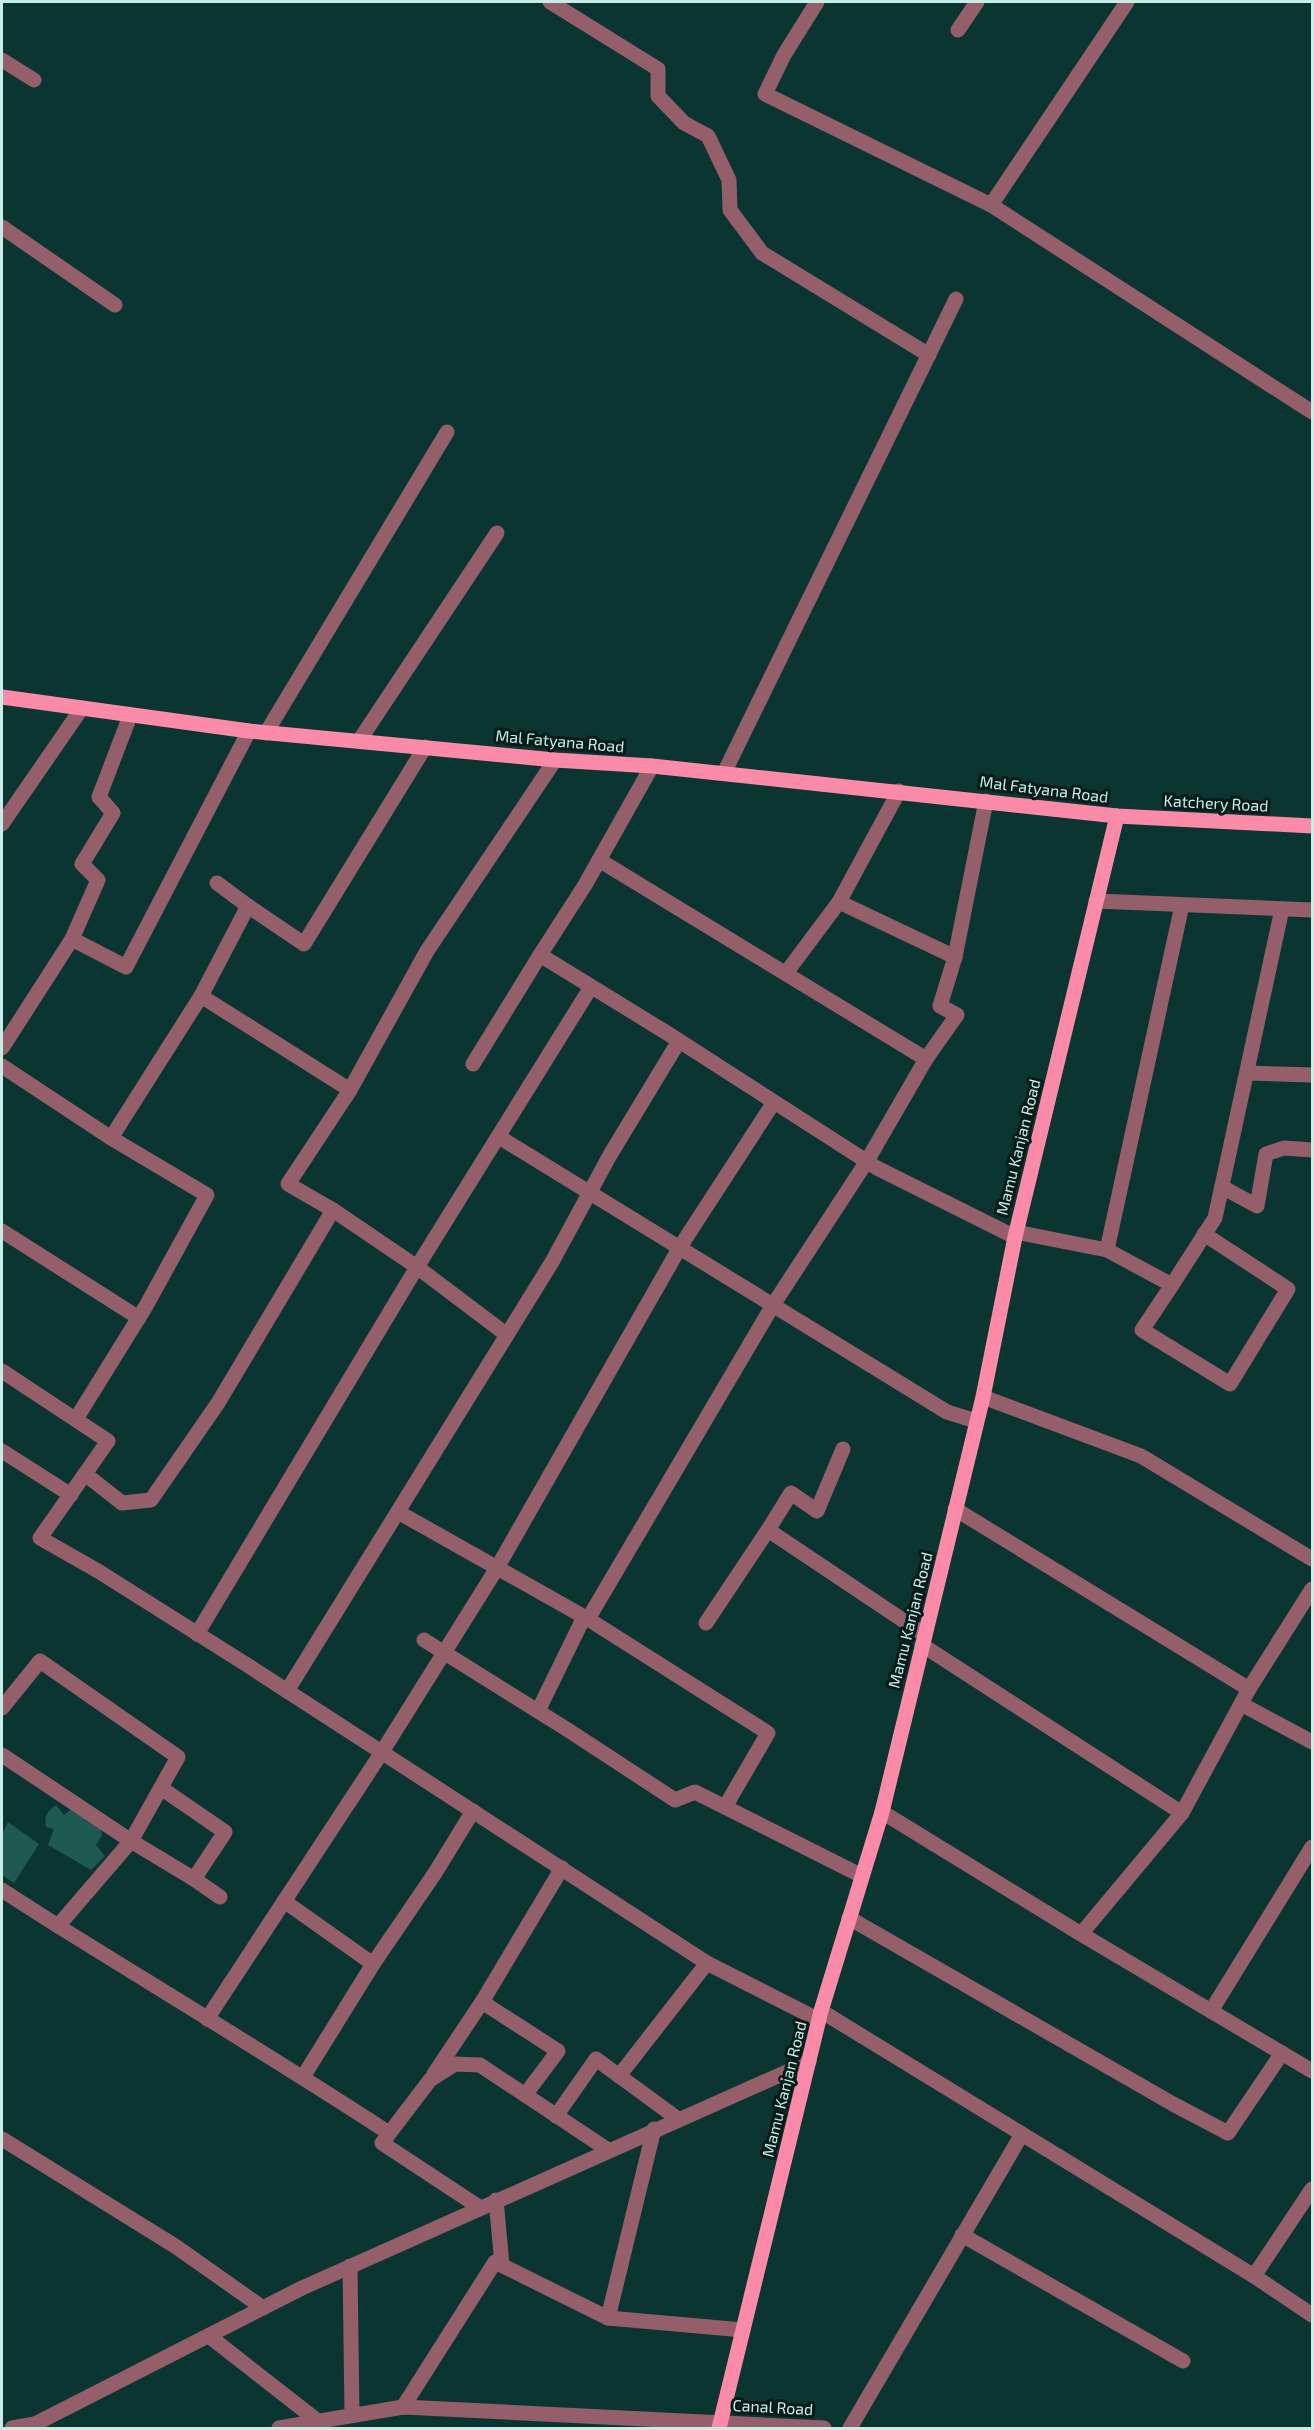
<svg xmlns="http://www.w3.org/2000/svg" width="1314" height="2430" viewBox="0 0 1314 2430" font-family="'Exo 2',sans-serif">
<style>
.water{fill:#1e5952}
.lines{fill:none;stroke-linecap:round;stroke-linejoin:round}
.minor{stroke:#955e6b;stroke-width:15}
.major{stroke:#fb8ba8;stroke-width:15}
.labels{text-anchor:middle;stroke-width:6;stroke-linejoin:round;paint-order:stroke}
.street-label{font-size:16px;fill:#c8ece6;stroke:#001b18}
</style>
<rect width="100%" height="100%" fill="#0a3530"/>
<g class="water">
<path d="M56,1805L64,1815L76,1805L82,1811L86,1821L100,1826L102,1835L96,1845L105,1856L91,1870L48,1845L54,1829L46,1827C44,1816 47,1811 56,1805Z"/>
<path d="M8,1822L39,1844L14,1883L2,1875V1834Z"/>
</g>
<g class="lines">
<g class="minor">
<path d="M550,2L658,69V96L684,123L708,136L729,180L730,210L762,253L929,355"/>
<path d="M817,2L784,55L765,94L991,205L1312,412"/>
<path d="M958,30L977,2"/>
<path d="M2,60L34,80"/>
<path d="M991,205L1127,2"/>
<path d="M2,227L115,305"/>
<path d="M130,716L99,797L113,813L82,864L98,880L72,939L126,967L249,731"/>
<path d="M266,733L447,432"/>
<path d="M359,741L497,533"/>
<path d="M555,760L427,951L350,1090L288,1184L333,1210L417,1267L591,987"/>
<path d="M724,773L956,299"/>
<path d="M2,824L82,708"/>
<path d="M599,860L926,1059"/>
<path d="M217,883L248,906"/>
<path d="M1096,901L1312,910"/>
<path d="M839,902L955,957L986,801"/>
<path d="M540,955L585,885L652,766"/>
<path d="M786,973L839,902L899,791"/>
<path d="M201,996L248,906L304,944L425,747"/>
<path d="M2,1048L72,939"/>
<path d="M473,1064L540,955L667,1033L877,1168L1015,1237"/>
<path d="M2,1066L111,1138"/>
<path d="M1247,1073L1312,1075"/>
<path d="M499,1137L947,1412L976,1421"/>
<path d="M1222,1187L1257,1206L1266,1154L1284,1148L1312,1150"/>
<path d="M2,1231L139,1318"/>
<path d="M1016,1232L1107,1250L1172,1285L1215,1218L1282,909"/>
<path d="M1107,1250L1182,905"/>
<path d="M1172,1285L1142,1330L1230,1384L1288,1289L1204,1234"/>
<path d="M2,1371L108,1441L40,1538L98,1571L244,1663L707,1963L819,2020"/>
<path d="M983,1397L1141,1456L1312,1559"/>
<path d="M76,1419L146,1306L207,1195L111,1138L201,996L350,1090"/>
<path d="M2,1451L71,1495"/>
<path d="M85,1474L122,1503L151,1500L218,1403L333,1210"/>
<path d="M955,1509L1249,1689"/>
<path d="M398,1512L588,1619L768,1733L725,1807"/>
<path d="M768,1530L791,1493L817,1511L843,1449"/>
<path d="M588,1619L773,1305L867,1161L926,1059L957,1015L940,1006L955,957"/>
<path d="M706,1623L768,1530L925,1635"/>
<path d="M197,1634L417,1267L507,1335"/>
<path d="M424,1640L568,1730L675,1800L695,1792L862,1876"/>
<path d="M922,1645L1182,1813"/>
<path d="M287,1691L552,1262L610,1155L679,1041"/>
<path d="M1241,1704L1312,1742"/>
<path d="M2,1708L40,1661L178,1757L131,1841L2,1755"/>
<path d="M538,1711L584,1617"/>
<path d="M161,1788L225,1832L194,1879"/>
<path d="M882,1812L1081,1934L1182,1813L1249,1689L1312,1589"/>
<path d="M2,1890L58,1926L131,1841L194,1879L220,1897"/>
<path d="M284,1901L373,1964L435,1873L473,1811"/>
<path d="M849,1918L1173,2104L1228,2133L1282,2053"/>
<path d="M58,1926C169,1995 280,2062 389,2133"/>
<path d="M1081,1934L1312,2071"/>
<path d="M482,2002L558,2051L525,2095"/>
<path d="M821,2011L1254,2276L1312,2315"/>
<path d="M1211,2011L1312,1847"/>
<path d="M207,2019L382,1752L497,1568L680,1247L774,1102"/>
<path d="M434,2074L482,2002L562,1868"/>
<path d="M619,2076L707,1963"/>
<path d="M303,2077L373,1964"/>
<path d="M556,2116L596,2059L678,2119"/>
<path d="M2,2139L175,2246L263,2308"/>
<path d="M496,2200L502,2265"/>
<path d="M479,2207L382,2143L430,2080L455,2064L480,2065L608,2150"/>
<path d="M962,2235L1183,2361"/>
<path d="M350,2266L352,2415"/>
<path d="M1254,2276L1312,2189"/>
<path d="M608,2318L654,2129"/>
<path d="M209,2336L319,2422"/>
<path d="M403,2407L495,2262L608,2318L743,2330"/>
<path d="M12,2428L35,2424"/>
<path d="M34,2428L35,2424L302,2288L809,2062"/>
<path d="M279,2428L403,2407L824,2428"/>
<path d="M850,2428L1022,2134"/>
</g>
<g class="major">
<path d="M2,697L249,731L555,760L652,766L1117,816L1312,826"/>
<path d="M719,2428L821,2011L882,1812L983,1397L1015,1237L1117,816"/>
</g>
</g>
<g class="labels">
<g class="street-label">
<text transform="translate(560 741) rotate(5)" y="6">Mal Fatyana Road</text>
<text transform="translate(1044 789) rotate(7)" y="6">Mal Fatyana Road</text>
<text transform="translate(1216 803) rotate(3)" y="6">Katchery Road</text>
<text transform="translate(1018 1147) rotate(-76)" y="6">Mamu Kanjan Road</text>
<text transform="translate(910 1620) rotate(-76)" y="6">Mamu Kanjan Road</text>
<text transform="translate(784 2089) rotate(-76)" y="6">Mamu Kanjan Road</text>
<text transform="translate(773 2407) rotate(3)" y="6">Canal Road</text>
</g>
</g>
<rect width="1314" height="2430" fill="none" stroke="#c8ece6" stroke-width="6"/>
</svg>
